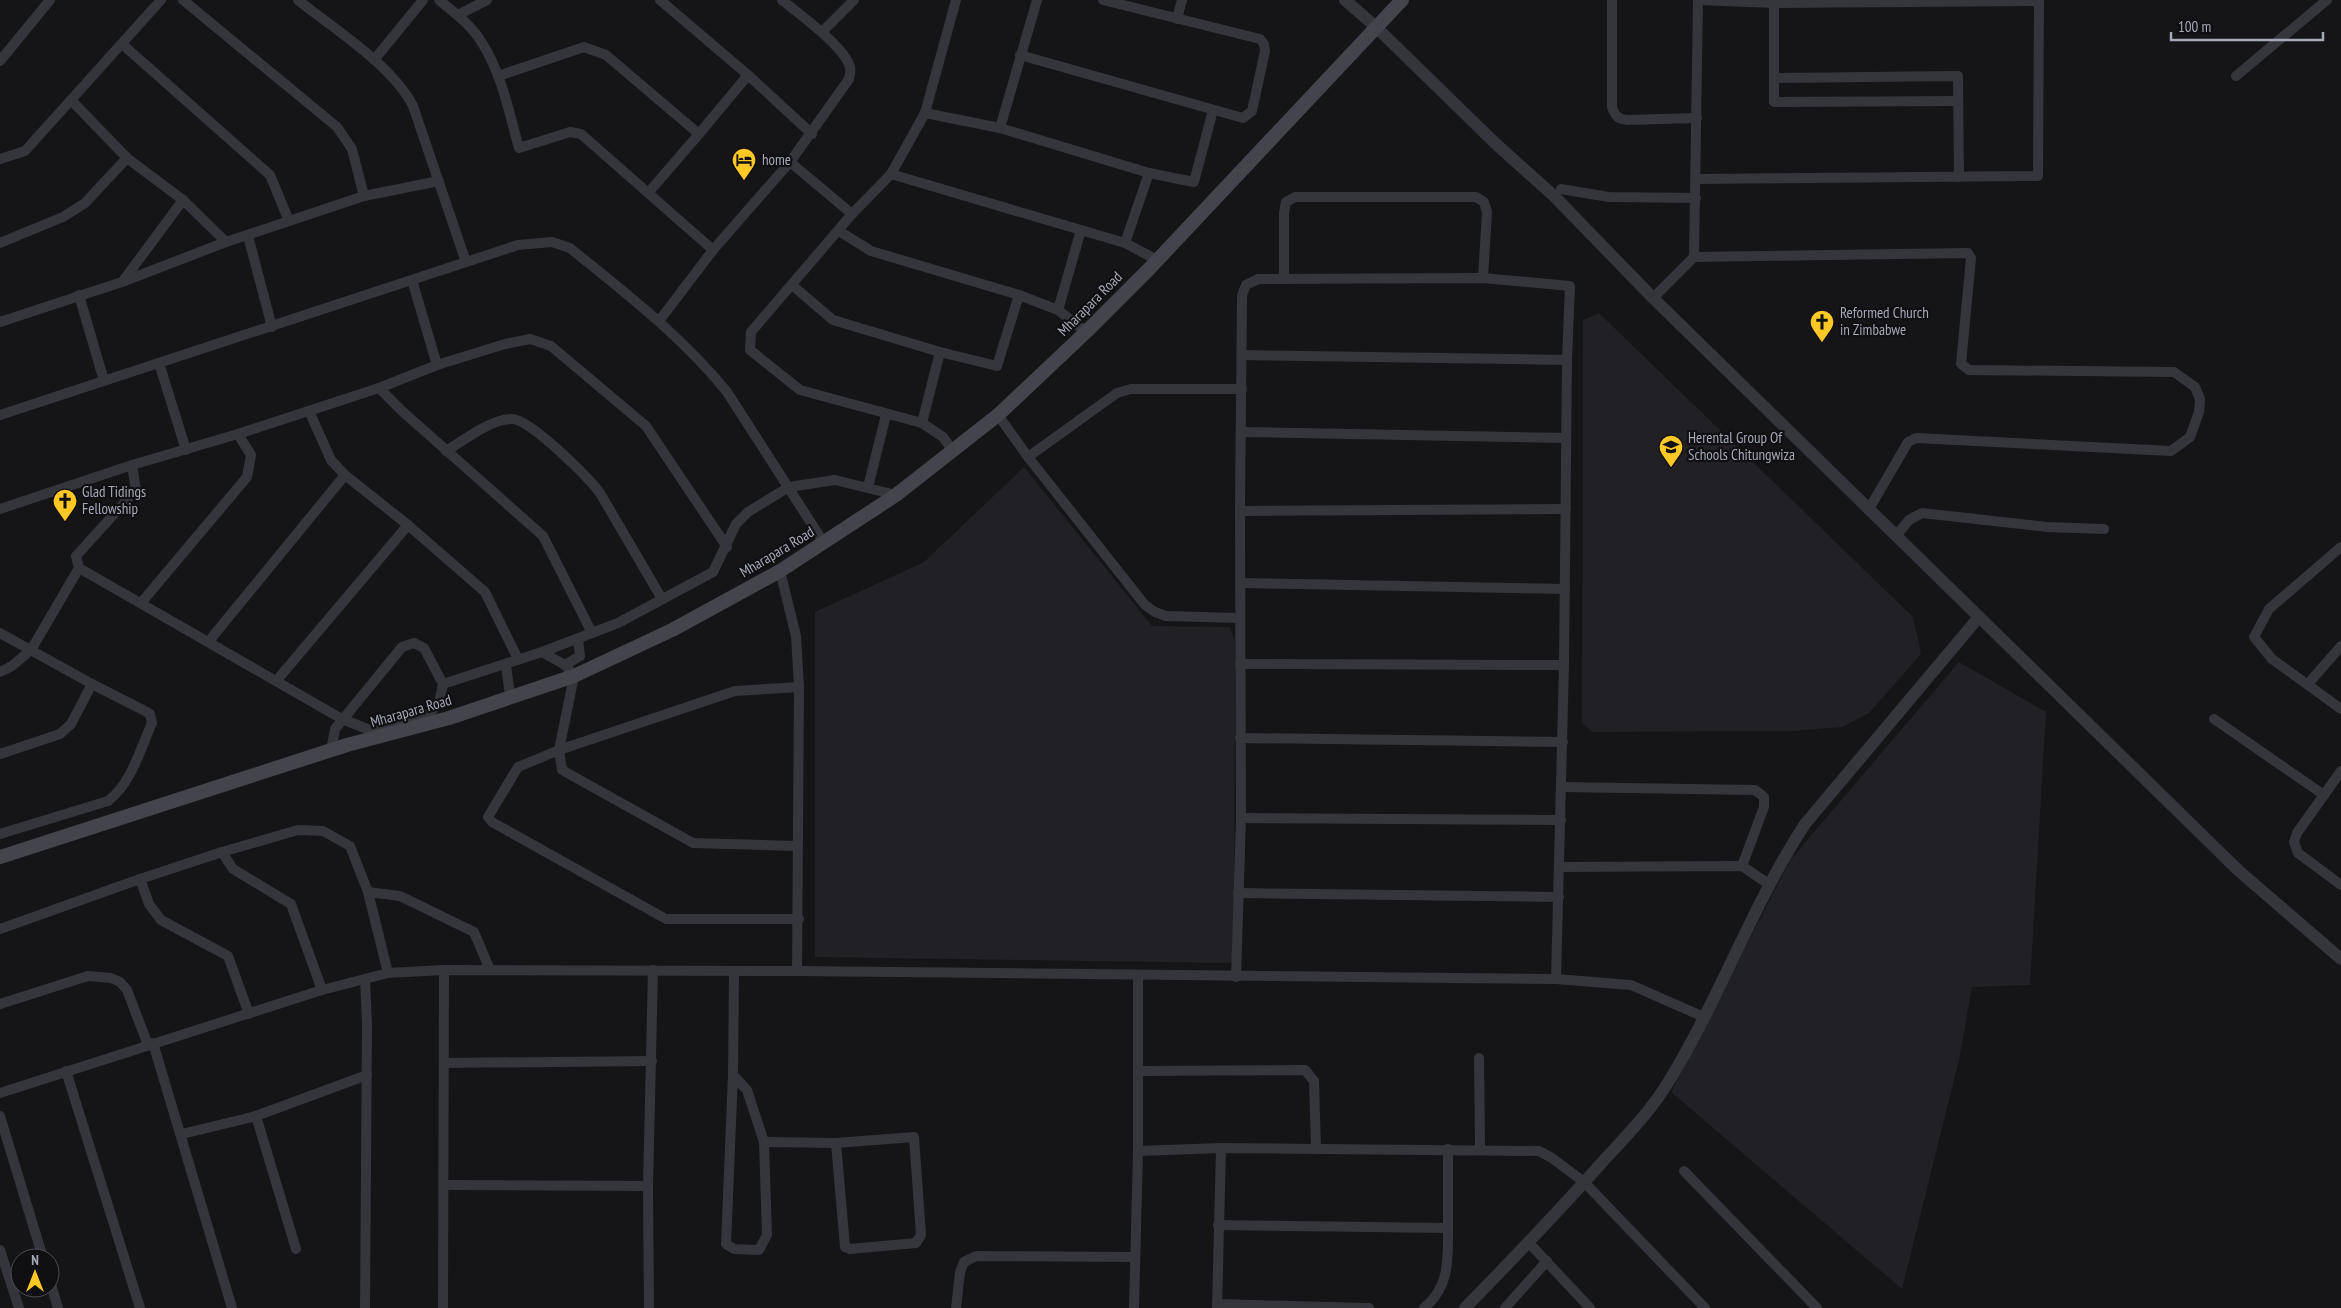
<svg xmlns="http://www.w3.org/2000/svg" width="2341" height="1308" viewBox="0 0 2341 1308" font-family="'PT Sans Narrow',sans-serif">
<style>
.built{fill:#212024}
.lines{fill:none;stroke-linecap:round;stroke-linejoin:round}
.minor{stroke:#35363c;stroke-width:10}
.tertiary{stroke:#35363c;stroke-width:12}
.secondary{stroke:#43444c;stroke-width:14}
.labels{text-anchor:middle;stroke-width:4.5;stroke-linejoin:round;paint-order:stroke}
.poi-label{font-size:15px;fill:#a5a9b8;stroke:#100f11;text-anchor:start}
.street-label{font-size:15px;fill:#a5a9b8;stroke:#100f11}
</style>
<rect width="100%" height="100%" fill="#151416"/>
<g class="built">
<path d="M1599,313L1913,617L1921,654L1869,713L1842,727L1791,731L1593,732L1582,723L1583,320Z"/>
<path d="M1024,467L1152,626L1230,627L1235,641L1234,963L815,957V612L924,562Z"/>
<path d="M1959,662L2046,712L2030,985L1972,987L1959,1060L1902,1289L1671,1092L1791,859Z"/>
</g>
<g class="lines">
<g class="minor">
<path d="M183,0L337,127L352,149L364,196"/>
<path d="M298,0C334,29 392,65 413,106L466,262"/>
<path d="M439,0C454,12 472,26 482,43C502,74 509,113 519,148L570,132L581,134L713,250"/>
<path d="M660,0L748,75"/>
<path d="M1037,0L1000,128L1149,173L1194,182L1213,110"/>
<path d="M1612,0V107C1615,116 1618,119 1627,120L1697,118"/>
<path d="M1698,0L1694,257L1968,253L1971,258L1961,364L1969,370L2174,372L2195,387L2200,399L2199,412L2190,437L2171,451L1916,438L1908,442L1869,509"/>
<path d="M1698,0L1774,3L2039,1"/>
<path d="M1774,3V102L1958,101"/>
<path d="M458,15L487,0"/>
<path d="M1177,19L1182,0"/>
<path d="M822,32L854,0"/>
<path d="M122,44L270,175L289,221"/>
<path d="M1020,55L1243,118L1252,111L1265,51L1264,44L1260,39L1103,0"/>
<path d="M374,60L423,0"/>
<path d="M0,61L50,0"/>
<path d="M498,76L584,47L606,55L699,134L748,75L812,134"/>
<path d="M2236,76L2327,0"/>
<path d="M1774,78L1958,76L1959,177"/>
<path d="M71,100L127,158"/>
<path d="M925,113L1000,128"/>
<path d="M0,159L25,151L161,0"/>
<path d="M790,162L852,214"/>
<path d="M891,174L1125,243L1157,260"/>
<path d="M1696,179L2038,176L2039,0"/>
<path d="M1561,189L1609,197L1696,198"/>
<path d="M649,192L699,134"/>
<path d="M839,231L871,251L1019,295L1058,310L1086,332"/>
<path d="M248,236L272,327"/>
<path d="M0,243L63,217L85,203L127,158L183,200L226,242"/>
<path d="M1125,243L1149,173"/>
<path d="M1284,279V213L1286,202L1295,197H1476L1484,202L1487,212L1483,278"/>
<path d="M412,280L437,365"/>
<path d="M123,281L183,200"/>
<path d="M792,285L833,320L940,352L997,366L1019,295"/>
<path d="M79,295L104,381"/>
<path d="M1653,298L1694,257"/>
<path d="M1058,310L1081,230"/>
<path d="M659,321L713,250L790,162L849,79C850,75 851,71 850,67C845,47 799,14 782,0"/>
<path d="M0,322L122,282L226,242L364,196L439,181"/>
<path d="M1242,355L1567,360"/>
<path d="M159,363L186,450"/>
<path d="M379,388L402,411L543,536L592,633"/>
<path d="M309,411L331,460L345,475L408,525L485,592L518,659"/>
<path d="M0,415L518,245L552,242L570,248C625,293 682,336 727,392L824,543"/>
<path d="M998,415L1028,457L1145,605L1155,612L1166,616L1240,618"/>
<path d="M922,423L940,352"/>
<path d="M1242,432L1566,438"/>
<path d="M446,451C464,440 491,419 512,419C530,419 588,477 600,493L662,599"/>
<path d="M953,451L943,437L922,423L800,390L750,350L751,332L852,214L891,174L925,113L956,0"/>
<path d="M1028,457L1117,393L1131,389H1242"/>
<path d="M132,465L136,490L76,556L79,568L342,719L370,730L385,728L427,716L439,703L443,684L542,652L618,623L713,572L736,524L748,512L789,487L835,480L896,495"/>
<path d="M868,487L886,415"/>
<path d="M0,509L132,465L238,434L379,388L437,365L505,344L530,339L551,346L646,426L727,547"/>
<path d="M1240,511L1566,509"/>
<path d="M1896,536L1909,520L1922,513L2047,527L2104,529"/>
<path d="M2341,547L2269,609L2254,637L2272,659L2341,709"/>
<path d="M780,571L796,636L799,687L797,971"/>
<path d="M1240,583L1565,589"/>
<path d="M141,603L247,477L251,455L238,434"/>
<path d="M0,633L92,684L143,710L150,714L152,723C140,750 131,784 108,801L0,834"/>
<path d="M209,641L345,475"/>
<path d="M542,652L565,665L574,676L559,750L562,770L693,843L797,846"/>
<path d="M1240,664L1564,665"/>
<path d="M506,665L510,696"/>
<path d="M565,665L580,656L578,639"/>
<path d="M0,672L12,666L31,650L79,568"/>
<path d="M277,680L408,525"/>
<path d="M2308,684L2341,646"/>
<path d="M2214,719L2324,795"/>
<path d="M1240,738L1563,742"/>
<path d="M331,751L335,729L402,647L414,643L424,648L443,684"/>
<path d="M0,754L60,734L71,724L92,684"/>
<path d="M2341,771L2297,833L2294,842L2298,853L2341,885"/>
<path d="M1562,787L1755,790L1764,797V807L1742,866"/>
<path d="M1241,818L1561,820"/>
<path d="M222,852L233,869L291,904L322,990"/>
<path d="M1560,867L1742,866L1770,885"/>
<path d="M140,879L149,904L161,920L228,956L249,1014"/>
<path d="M368,892L400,896L474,932L490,970"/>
<path d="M1238,893L1559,897"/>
<path d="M799,919H666L492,822L488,817L518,767L559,750L735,691L799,687"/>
<path d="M0,929L140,879L222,852L298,830L323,831L350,846L368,892L388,973"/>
<path d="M1236,977L1241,818L1240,511L1242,295L1246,285L1258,279L1483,278L1570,286L1567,360L1564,665L1556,979"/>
<path d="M0,1004L88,976L111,978L120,982L127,990L148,1045"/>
<path d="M153,1043L232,1308"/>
<path d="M1479,1058L1480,1149"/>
<path d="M445,1063L652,1061"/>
<path d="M66,1071L140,1308"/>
<path d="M1138,1071L1305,1070L1314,1081L1316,1148"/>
<path d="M733,1075L726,1244L734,1249L759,1250L767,1235L764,1142L747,1090L733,1075L734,971"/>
<path d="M0,1093L322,990L388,973L444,970L797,971L1556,979L1631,985L1704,1017"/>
<path d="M0,1116L43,1258"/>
<path d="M256,1116L296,1249"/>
<path d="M182,1134L256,1116L367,1075"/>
<path d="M764,1142L836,1143L914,1137L921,1235L916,1243L850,1249L845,1247L836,1143"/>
<path d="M1138,1151L1221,1148L1539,1151L1552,1158L1584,1182L1705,1308"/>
<path d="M1684,1171L1817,1308"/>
<path d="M444,1185L648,1186"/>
<path d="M1218,1225L1448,1228V1149"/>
<path d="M1529,1243L1590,1308"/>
<path d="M0,1250L19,1308"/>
<path d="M50,1281L58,1308"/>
<path d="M1217,1304L1369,1308"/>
<path d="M365,1308L367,1024L365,979"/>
<path d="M443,1308L444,970"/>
<path d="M649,1308L648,1186L653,970"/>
<path d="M956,1308L960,1272L964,1262L976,1256L1135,1257"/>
<path d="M1134,1308L1138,1151V976"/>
<path d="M1217,1308L1221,1148"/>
<path d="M1424,1308C1450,1287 1448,1259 1448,1228"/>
<path d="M1505,1308L1547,1261"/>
</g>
<g class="tertiary">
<path d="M1345,0L1376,27L1496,144L1554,196L1653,298L2239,871L2341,959"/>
<path d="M1465,1308C1510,1262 1554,1216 1597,1168C1622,1140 1650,1113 1669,1081C1720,998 1752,905 1805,824L1979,617"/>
</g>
<path class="secondary" d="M0,857L347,745L449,718L574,676L672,630L780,571L896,495L998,415L1086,332L1150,268L1402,0"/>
</g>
<defs>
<symbol id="hotel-pin" viewBox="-11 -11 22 30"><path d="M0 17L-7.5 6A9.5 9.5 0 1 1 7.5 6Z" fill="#ffc824" stroke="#100f11"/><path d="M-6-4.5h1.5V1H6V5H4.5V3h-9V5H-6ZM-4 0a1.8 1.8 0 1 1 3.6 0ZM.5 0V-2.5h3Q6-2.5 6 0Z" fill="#111"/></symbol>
<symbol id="church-pin" viewBox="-11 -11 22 30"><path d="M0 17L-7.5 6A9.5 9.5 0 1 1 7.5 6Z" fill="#ffc824" stroke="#100f11"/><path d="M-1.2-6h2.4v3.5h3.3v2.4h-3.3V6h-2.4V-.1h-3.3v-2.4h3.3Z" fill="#111"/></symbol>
<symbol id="school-pin" viewBox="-11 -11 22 30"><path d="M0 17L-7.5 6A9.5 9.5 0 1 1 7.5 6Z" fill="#ffc824" stroke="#100f11"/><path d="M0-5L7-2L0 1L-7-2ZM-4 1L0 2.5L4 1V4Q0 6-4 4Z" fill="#111"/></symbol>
</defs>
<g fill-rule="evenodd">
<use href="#hotel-pin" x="730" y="146" width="28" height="38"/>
<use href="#church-pin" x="1808" y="308" width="28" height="38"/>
<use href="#school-pin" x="1657" y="433" width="28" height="38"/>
<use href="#church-pin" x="51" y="487" width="28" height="38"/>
</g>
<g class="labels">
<g class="poi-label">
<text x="762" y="165">home</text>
<text x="1840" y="318">Reformed Church<tspan x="1840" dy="17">in Zimbabwe</tspan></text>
<text x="1688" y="443">Herental Group Of<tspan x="1688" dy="17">Schools Chitungwiza</tspan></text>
<text x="82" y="497">Glad Tidings<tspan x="82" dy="17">Fellowship</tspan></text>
</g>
<g class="street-label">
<text transform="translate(1090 304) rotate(-45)" y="5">Mharapara Road</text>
<text transform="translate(777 552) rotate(-31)" y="5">Mharapara Road</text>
<text transform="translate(411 711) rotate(-16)" y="5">Mharapara Road</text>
</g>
</g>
<g transform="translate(35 1273)"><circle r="24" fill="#100f11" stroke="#4c4d54"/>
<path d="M0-4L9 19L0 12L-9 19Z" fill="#ffc824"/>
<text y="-8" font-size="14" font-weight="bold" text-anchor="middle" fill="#a5a9b8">N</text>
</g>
<path d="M2171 32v8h152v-8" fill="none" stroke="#a5a9b8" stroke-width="2.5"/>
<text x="2178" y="32" font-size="15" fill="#a5a9b8" stroke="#100f11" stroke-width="4" paint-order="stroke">100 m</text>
</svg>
